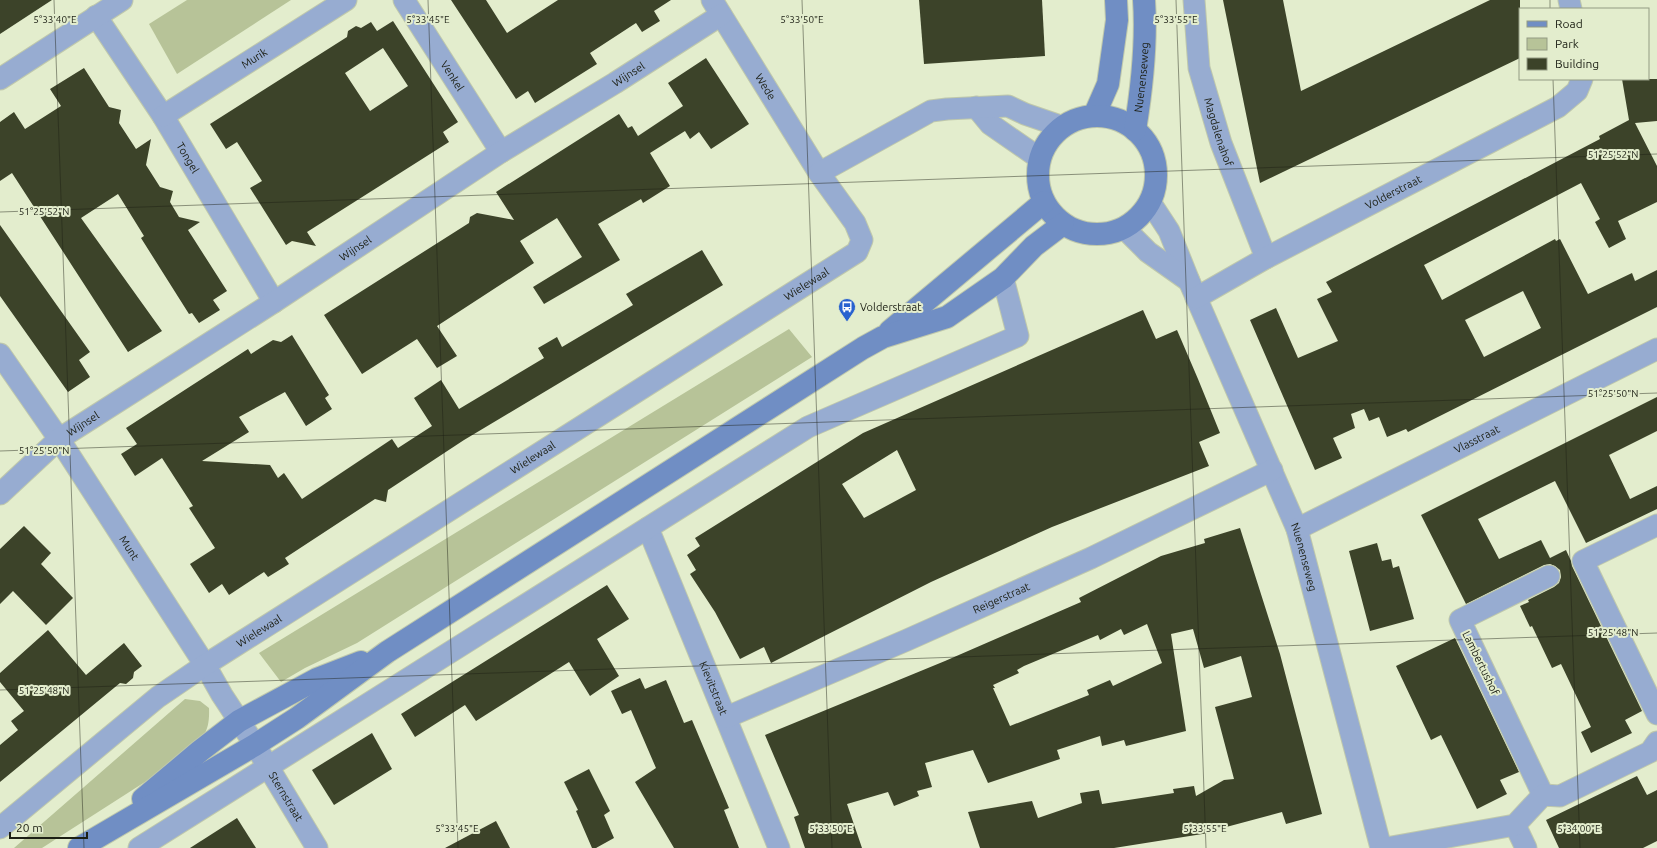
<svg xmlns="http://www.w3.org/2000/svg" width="1657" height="848" viewBox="0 0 1657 848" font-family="Ubuntu,sans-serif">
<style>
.green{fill:#b7c398}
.building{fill:#3c4329;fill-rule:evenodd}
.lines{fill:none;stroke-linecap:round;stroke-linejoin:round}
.minor-casing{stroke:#bfc8ac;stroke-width:23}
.secondary-casing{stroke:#bfc8ac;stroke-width:24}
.minor{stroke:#97acd1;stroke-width:21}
.secondary{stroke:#708ec4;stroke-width:22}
.ticks{fill:none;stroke:#1c1f14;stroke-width:1;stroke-opacity:0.45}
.labels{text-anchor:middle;stroke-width:4;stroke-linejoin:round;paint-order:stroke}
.street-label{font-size:11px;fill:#1c1f14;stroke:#e3edcd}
.poi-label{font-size:11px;fill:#1c1f14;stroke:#e3edcd;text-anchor:start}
.ticks-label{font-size:10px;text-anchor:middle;fill:#1c1f14;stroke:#e3edcd;stroke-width:4;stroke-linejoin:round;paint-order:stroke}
</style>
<rect width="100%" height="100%" fill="#e3edcd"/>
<g class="green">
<path d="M187,0H291L177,74L149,24Z"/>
<path d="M789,329L812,357L357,643L305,668L281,682L259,653Z"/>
<path d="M185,699L200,701L209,708C210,733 203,737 187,755L42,848H14Z"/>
</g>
<g class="building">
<path d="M0,0H52L0,34Z"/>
<path d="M451,0H486L507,33L558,0H671L654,11L660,21L642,32L636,23L590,53L597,64L535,103L528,91L516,99Z"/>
<path d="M919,0H1042L1045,56L924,64Z"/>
<path d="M1223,0H1283L1301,91L1490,0H1520V58L1260,183Z"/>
<path d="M393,21L458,122L443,132L449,142L307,232L316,246L292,241L286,245L250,188L262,181L237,142L226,149L210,124L347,37L348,31L356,26L361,28L371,22L377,31ZM383,48L408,86L370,111L345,73Z"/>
<path d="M706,58L749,124L711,149L699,132L690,139L685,131L650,153L670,186L643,203L641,199L598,224L620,260L544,304L533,287L582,257L557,218L520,241L534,263L437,326L457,356L437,368L417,339L362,374L324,315L469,223L470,217L477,213L514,220L496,192L619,114L628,128L632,126L638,136L683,106L668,83Z"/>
<path d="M84,68L109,107L121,110L119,123L136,149L151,139L146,165L160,187L173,191L170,202L179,217L200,222L188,230L227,291L213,300L220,310L199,323L192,313L189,314L141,238L144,236L118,194L81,218L162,331L128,352L12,173L0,181V122L14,112L25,129L61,106L50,89Z"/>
<path d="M1622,79H1657V121L1635,123L1657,166V202L1618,221L1626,239L1609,248L1595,222L1600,219L1581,183L1424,265L1442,300L1555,239L1556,241L1560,239L1588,294L1632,273L1635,281L1657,270V307L1408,432L1406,429L1387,437L1379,417L1369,421L1364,409L1351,414L1355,428L1333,438L1342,458L1315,470L1250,320L1276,308L1298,358L1338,341L1317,299L1332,292L1326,282L1600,139L1599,136L1629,120ZM1523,291L1541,328L1484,357L1465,320Z"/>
<path d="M0,225L90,352L79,360L90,377L68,392L0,296Z"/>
<path d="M702,250L723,285L464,440L388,490L386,502L375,499L285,558L289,564L268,577L264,572L229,595L222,584L209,593L190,564L215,548L189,508L193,506L162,458L135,476L121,454L137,444L126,428L248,349L251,354L273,340L281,342L292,335L329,395L325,398L332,409L306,426L285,392L239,417L249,432L202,461L270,465L278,478L284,473L302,499L392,439L398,448L432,426L414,398L441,380L459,409L544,358L538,348L557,337L562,347L633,305L626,294Z"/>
<path d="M1143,310L1156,339L1177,330L1198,379L1220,433L1199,442L1209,466L1052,527L931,582L771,663L764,647L740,659L715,612L690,574L696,570L687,555L700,546L695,538L863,433ZM897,450L916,490L864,518L842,484Z"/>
<path d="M1657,397V431L1609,455L1630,499L1657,486V509L1586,543L1555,481L1478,519L1499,559L1541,540L1550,558L1566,550L1571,561L1572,566L1642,711L1625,720L1632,733L1591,753L1581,732L1591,727L1561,664L1552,668L1532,626L1530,627L1520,606L1529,602L1528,600L1554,587L1559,583L1561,577L1560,570L1555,566L1550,564L1544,565L1466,604L1421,515Z"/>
<path d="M24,526L51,553L41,564L73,598L46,625L13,591L0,604V549Z"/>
<path d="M1240,528L1280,654L1322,814L1286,824L1282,812L1215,830V832L1114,848H980L968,812L1032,801L1038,818L1082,803L1080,793L1099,790L1102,804L1174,793L1173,789L1194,786L1196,796L1224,780L1234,779L1215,707L1252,697L1241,656L1204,668L1193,629L1171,634L1186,731L1126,746L1124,740L1102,746L1100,736L1057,750L1060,759L988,783L973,750L925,763L932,787L917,791L919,796L894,806L888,792L847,804L862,848H805L794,817L799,815L765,735L945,661L1081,602L1079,598L1161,556L1205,543L1204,539ZM1147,624L1162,663L1113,686L1110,680L1087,690L1089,695L1010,726L993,688H995L993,685L1019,673L1017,670L1024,666L1098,635L1100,640L1121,629L1124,635Z"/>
<path d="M1377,543L1382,561L1391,559L1393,568L1399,566L1414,619L1370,631L1349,551Z"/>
<path d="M607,585L629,619L597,639L619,676L590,696L569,662L476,721L465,705L415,737L401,714Z"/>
<path d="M48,630L86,675L124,643L142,666L134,672L133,678L126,684L120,683L0,782V745L18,730L11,721L24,711L0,682V673Z"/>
<path d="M1455,638L1519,772L1500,780L1507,794L1477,809L1441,735L1431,740L1396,666Z"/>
<path d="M640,678L645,689L666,680L684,723L692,720L729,808L724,810L739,848H674L635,782L656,768L631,710L622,714L611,691Z"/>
<path d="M372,733L392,769L334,805L312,770Z"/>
<path d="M589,769L610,811L604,815L614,838L596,848H592L576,811L578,810L564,782Z"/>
<path d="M1637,776L1647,795L1657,790V841L1643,848H1559L1546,820Z"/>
<path d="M237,818L256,848H190Z"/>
<path d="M496,821L510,848H445Z"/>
</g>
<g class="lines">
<defs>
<g id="minor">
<path id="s1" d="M404,0L501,152"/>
<path id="s2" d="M712,0L819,173"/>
<path id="s3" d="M1194,0L1199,68L1221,143L1266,258"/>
<path d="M1569,0L1571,9"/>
<path id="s4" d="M96,16L163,116L274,302"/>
<path d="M0,79L122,0"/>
<path d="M976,107L990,124L1039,158"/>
<path id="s5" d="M163,116L346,0"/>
<path id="s6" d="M1150,202L1169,231L1189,281L1297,529L1381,848"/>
<path d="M1124,228L1148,252L1189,281"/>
<path id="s7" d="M1196,298L1266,258L1558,107L1577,91L1582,79"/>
<path id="s8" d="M0,354L59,439L205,665L222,695L255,745L317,848"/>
<path id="s9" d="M0,494L59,439L274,302L501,152L615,83L721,15"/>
<path d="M1657,525L1583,561L1657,714"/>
<path id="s10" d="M648,528L779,848"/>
<path id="s11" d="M1297,529L1657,349"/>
<path id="s12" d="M727,717L907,640L1091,558L1272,470"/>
<path d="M1543,795L1460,620L1549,576"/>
<path d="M1515,825L1526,848"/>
<path id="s13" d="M0,828L158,697L205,665L857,252L862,240L855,223L819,173L931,111L947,109L1008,106L1025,114L1063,127"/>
<path d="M139,848L808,427L1018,336L1003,278"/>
<path d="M1386,848L1515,825L1543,795L1560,796L1650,752L1657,742"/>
</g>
<g id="secondary">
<path d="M1094,116L1108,84L1117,20L1116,0"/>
<circle cx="1097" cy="175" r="59"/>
<path id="s14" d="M1135,130C1142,87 1147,43 1144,0"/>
<path d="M890,331L1044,202"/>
<path d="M143,799L200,751L239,721L317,679L361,662"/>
<path d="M79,848L255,745L297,718L387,652L863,348L883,337L947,317L1003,278L1034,246L1063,224"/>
</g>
</defs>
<use href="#minor" class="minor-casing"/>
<use href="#secondary" class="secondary-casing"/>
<use href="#minor" class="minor"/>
<use href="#secondary" class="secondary"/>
</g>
<path class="ticks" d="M54,0L84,848M428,0L458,848M802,0L832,848M1176,0L1206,848M1550,0V9M1553,79L1580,848M0,212L1657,154M0,451L1657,393M0,690L1657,633"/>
<defs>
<symbol id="bus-pin" viewBox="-11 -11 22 30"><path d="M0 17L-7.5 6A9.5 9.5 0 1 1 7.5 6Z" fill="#2962cf" stroke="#e3edcd"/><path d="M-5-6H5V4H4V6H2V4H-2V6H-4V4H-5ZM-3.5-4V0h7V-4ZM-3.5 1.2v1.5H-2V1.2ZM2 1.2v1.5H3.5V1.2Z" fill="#fff"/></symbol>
</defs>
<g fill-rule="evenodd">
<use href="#bus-pin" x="837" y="297" width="20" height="27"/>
</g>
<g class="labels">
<g class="street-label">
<text dy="4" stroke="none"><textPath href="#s5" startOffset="108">Murik</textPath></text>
<text dy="4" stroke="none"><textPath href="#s9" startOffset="757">Wijnsel</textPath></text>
<text dy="4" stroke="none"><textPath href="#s1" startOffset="90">Venkel</textPath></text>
<text dy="4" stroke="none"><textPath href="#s14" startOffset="53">Nuenenseweg</textPath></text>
<text dy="4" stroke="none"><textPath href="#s2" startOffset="102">Wede</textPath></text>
<text dy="4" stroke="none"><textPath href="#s3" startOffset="135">Magdalenahof</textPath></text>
<text dy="4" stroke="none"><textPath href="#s4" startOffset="169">Tongel</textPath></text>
<text dy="4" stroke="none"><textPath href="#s7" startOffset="224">Volderstraat</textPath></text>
<text dy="4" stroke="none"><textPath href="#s9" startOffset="433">Wijnsel</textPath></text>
<text dy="4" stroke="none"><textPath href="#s13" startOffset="974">Wielewaal</textPath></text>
<text dy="4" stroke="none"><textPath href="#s9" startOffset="109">Wijnsel</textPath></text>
<text dy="4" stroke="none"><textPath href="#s11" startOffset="201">Vlasstraat</textPath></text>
<text dy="4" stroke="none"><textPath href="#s13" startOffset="650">Wielewaal</textPath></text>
<text dy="4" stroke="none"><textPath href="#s8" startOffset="233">Munt</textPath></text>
<text dy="4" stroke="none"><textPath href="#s6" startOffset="388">Nuenenseweg</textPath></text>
<text dy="4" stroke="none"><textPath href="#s12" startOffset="299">Reigerstraat</textPath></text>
<text dy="4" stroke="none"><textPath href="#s13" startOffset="326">Wielewaal</textPath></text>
<text transform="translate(1481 663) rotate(64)" y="4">Lambertushof</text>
<text dy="4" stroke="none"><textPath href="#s10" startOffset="173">Kievitstraat</textPath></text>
<text dy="4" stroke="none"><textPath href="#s8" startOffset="527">Sternstraat</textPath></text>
</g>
<g class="poi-label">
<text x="860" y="311">Volderstraat</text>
</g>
</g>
<g class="ticks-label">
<text x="55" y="23">5°33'40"E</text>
<text x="428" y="23">5°33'45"E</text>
<text x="802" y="23">5°33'50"E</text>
<text x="1176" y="23">5°33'55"E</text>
<text x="1613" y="158">51°25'52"N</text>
<text x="44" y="215">51°25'52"N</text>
<text x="1613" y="397">51°25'50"N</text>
<text x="44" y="454">51°25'50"N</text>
<text x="1613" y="636">51°25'48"N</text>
<text x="44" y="694">51°25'48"N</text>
<text x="457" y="832">5°33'45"E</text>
<text x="831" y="832">5°33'50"E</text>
<text x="1205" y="832">5°33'55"E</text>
<text x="1579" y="832">5°34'00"E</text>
</g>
<rect x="1519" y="8" width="130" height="72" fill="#e3edcd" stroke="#939b83"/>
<rect x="1527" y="21" width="20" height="6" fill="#708ec4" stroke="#939b83"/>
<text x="1555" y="28" font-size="12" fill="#1c1f14">Road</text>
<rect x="1527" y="38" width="20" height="12" fill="#b7c398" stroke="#939b83"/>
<text x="1555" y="48" font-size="12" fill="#1c1f14">Park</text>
<rect x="1527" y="58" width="20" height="12" fill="#3c4329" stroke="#939b83"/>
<text x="1555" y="68" font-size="12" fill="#1c1f14">Building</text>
<path d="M10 832v6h77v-6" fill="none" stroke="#1c1f14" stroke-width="2"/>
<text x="16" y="832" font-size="12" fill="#1c1f14" stroke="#e3edcd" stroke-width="3" paint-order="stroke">20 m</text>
</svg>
